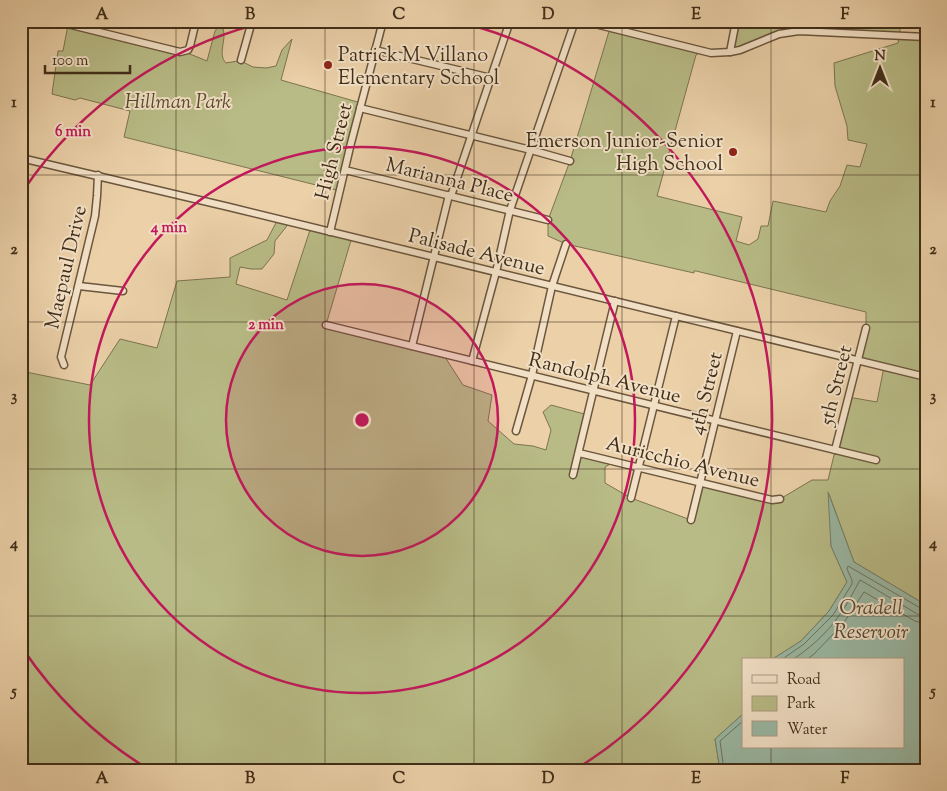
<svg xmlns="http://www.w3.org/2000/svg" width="947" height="791" viewBox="0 0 947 791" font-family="'Sorts Mill Goudy',serif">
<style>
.green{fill:#b8bb86;stroke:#7c7450}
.water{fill:#99b7a3;stroke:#75806c}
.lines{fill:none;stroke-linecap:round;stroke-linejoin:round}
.shore{stroke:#6c725e;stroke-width:1}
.street-casing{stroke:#6b563d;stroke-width:9}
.street{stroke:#f2e0c6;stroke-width:6}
.grid{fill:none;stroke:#402e19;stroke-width:1;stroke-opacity:0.55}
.ring{fill:none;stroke:#c2185b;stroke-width:2.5}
.poi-dot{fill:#8f2418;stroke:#f2e0c6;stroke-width:2}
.labels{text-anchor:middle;stroke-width:4;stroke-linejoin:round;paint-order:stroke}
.poi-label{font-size:20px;fill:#402e19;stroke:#f2e0c6;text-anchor:start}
.park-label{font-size:20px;font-style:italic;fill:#584a2f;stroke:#f2e0c6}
.street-label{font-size:20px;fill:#402e19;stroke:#f2e0c6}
.water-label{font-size:21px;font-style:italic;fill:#524935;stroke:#f2e0c6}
.centre{fill:#c2185b;stroke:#f2e0c6;stroke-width:2.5}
.ring-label{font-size:15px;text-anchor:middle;font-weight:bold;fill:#c2185b;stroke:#f2e0c6;stroke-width:4;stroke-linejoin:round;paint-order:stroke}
.neatline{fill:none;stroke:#402e19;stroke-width:2}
.grid-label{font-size:16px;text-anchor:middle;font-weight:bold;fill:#402e19}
</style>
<rect width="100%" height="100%" fill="#ebd0a8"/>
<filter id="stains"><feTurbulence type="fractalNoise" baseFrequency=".004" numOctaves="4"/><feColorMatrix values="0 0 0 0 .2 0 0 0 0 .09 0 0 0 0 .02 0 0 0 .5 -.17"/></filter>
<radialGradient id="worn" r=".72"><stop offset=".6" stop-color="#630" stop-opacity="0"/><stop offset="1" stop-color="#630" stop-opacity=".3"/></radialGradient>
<g class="green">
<path d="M736,21H900V36L926,37V605L854,562L829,494L831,546L847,582L829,611L801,641L771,660H743V714L715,739L720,770H21V371L90,385L120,339L157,348L177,281L230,277V258L267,240L278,219L290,222L275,241L274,254L262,269H251L240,267L236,284L287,300L311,227L352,237L326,325L443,354L463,385L492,395L488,421L514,444L533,446L546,450L551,430L543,412L551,405L588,415L579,452L616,461L605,467V483L631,498L691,520L700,482L780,499L812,480H828L848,397L877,402L884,367L857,360L866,328V312L696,271H694V273L566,244L548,236V220L570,161L610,28L702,51L696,55L657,196L742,217L736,241L749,245L758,239L761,226H768L773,201L826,212L830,201L840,186L847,165L860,167L867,144L848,140L847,126L835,86L834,63L898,43L899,36L789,32L730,52Z"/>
<path d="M68,25L185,52L207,61L215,31C217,28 219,27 223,29C227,40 217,54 226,63L238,61L243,62L253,67L266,68L276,66L282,50L292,39L281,80L361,103L340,191L124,137L130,111L80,98L75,100L52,94L58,51H63Z"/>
</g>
<path class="water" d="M828,492L854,562L926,605V770H720L715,739L743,714V747H903V660H771L801,641L829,611L847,582L831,546Z"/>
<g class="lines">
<g class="shore">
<path d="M781,660L804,644L833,615L852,584V580L847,569L848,566L922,609L926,610"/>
<path d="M792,660C809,649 827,633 838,617C847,606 853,592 860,580L862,581L919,615L926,616"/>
<path d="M806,660L814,654L843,624L864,592L915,621L926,624"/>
<path d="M724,770L720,741L743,721"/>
</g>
<defs>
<g id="street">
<path d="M55,21L180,52L188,50L190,46L196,21"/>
<path d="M583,21L711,53L730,52L740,50L779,34L799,31L926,37"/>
<path d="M375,50L491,78"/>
<path d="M730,52L736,21"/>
<path d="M241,60L252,21"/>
<path d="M360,108L531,150L570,161"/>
<path d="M21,158L229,207L926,377"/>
<path d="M345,170L548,220"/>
<path d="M451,196L510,21"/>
<path d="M330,232L351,143L383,21"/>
<path d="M79,286L123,291"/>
<path d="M326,325L876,460"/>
<path d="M412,346L449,195"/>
<path d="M472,361L496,272L510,210L575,21"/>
<path d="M64,365L61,357L95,216L97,196L98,175"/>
<path d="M516,431L532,375L552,286L566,244"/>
<path d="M835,450L866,328"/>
<path d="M579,453L772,500L780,499"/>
<path d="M573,475L615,301"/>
<path d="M631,498L676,316"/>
<path d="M691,520L737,331"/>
</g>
</defs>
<use href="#street" class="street-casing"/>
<use href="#street" class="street"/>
</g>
<path class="grid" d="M176,21V770M325,21V770M474,21V770M622,21V770M771,21V660M21,175H926M21,322H926M21,469H926M21,616H926M771,747V770"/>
<circle cx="362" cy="420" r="136" fill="#c2185b" fill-opacity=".12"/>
<g class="ring">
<circle cx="362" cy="420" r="136"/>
<circle cx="362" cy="420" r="273"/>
<path d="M148 769A409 409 0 0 1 23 649M23 191A409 409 0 0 1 270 21M454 21A409 409 0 0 1 576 769"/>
</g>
<g class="poi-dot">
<circle cx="328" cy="65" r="5"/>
<circle cx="733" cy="152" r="5"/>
</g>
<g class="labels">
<g class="poi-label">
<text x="338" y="61">Patrick M Villano<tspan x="338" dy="23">Elementary School</tspan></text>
<text x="723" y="147" text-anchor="end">Emerson Junior-Senior<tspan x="723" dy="23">High School</tspan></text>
</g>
<g class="park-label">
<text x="178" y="108">Hillman Park</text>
</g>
<g class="street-label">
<text transform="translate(333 151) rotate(-76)" y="7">High Street</text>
<text transform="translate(450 179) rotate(14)" y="7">Marianna Place</text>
<text transform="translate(477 251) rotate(14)" y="7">Palisade Avenue</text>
<text transform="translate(65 267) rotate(-77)" y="7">Maepaul Drive</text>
<text transform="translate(605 377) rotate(14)" y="7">Randolph Avenue</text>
<text transform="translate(835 385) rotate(-76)" y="7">5th Street</text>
<text transform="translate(705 393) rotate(-76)" y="7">4th Street</text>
<text transform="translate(683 461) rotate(14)" y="7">Auricchio Avenue</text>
</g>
<g class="water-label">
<text x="871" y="614">Oradell<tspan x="871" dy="24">Reservoir</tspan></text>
</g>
</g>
<circle cx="362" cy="420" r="8" class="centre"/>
<g class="ring-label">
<text x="73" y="136">6 min</text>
<text x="169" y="232">4 min</text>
<text x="266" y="329">2 min</text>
</g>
<rect width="947" height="791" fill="none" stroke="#ebd0a8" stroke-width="55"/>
<rect x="742" y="658" width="162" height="90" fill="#f2e0c6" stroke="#ab9981"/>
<rect x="752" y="675" width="25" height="8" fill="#f2e0c6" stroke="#ab9981"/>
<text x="787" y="684" font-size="15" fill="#402e19">Road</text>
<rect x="752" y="696" width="25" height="15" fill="#b8bb86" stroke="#ab9981"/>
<text x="787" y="708" font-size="15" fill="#402e19">Park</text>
<rect x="752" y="721" width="25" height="15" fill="#99b7a3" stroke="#ab9981"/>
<text x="787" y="734" font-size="15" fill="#402e19">Water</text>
<g transform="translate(880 68)" stroke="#f2e0c6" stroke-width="4" paint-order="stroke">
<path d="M0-4L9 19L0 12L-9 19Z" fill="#402e19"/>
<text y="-8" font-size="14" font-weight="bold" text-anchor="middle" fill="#402e19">N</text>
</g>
<path d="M45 65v8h85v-8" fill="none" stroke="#402e19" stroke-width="2.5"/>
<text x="52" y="65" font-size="15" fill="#402e19" stroke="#f2e0c6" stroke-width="4" paint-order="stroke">100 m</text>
<rect x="28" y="28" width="892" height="736" class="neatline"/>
<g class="grid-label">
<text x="102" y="19">A</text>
<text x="250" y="19">B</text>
<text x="399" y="19">C</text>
<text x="548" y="19">D</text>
<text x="696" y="19">E</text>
<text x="845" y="19">F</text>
<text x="14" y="107">1</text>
<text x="933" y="107">1</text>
<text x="14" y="254">2</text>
<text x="933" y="254">2</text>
<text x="14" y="401">3</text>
<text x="933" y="401">3</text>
<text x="14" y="548">4</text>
<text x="933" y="548">4</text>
<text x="14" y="696">5</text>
<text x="933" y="696">5</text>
<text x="102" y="783">A</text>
<text x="250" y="783">B</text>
<text x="399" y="783">C</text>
<text x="548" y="783">D</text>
<text x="696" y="783">E</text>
<text x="845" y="783">F</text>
</g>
<rect width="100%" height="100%" filter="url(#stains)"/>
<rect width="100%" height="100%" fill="url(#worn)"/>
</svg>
